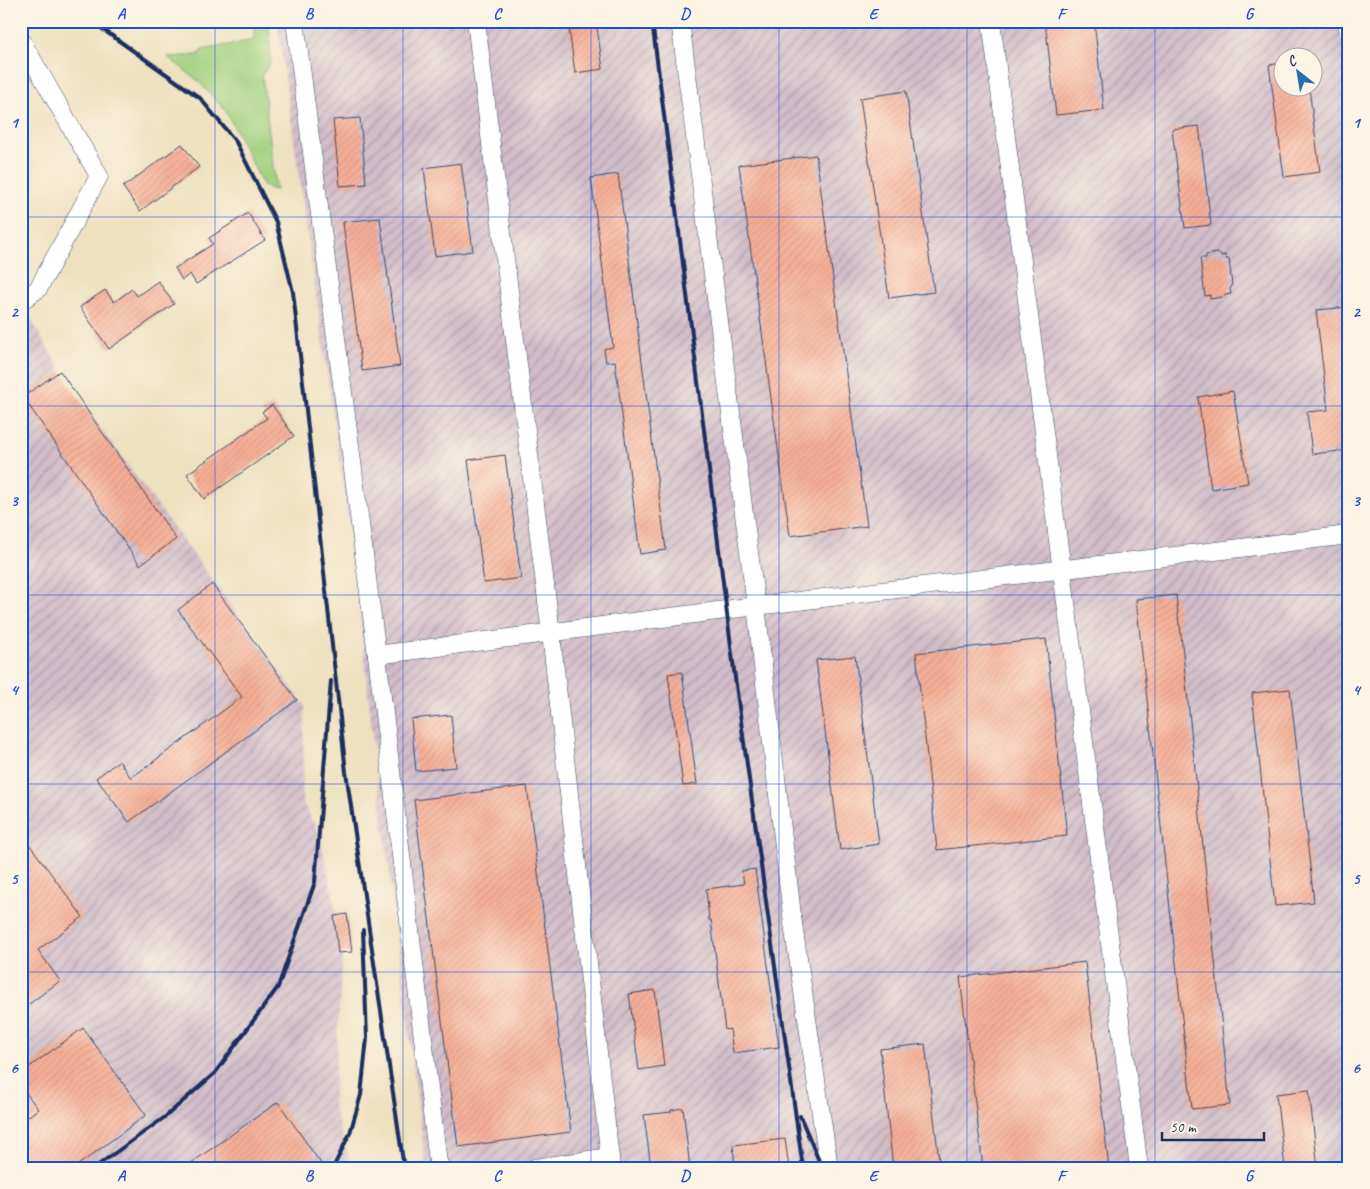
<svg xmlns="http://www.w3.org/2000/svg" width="1370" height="1189" viewBox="0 0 1370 1189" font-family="Caveat,sans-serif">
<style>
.industrial{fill:url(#industrial-furrows);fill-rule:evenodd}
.green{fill:#a0d07e;stroke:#5e806e}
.building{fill:url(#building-hatch)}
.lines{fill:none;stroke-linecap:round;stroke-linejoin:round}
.minor-casing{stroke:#3b4a6d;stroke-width:19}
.minor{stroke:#fff;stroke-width:18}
.rail{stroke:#1b2f5e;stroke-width:4}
.grid{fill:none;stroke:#1d4ed8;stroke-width:1;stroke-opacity:0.55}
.neatline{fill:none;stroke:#1d4ed8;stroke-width:2}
.grid-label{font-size:16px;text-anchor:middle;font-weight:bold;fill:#1d4ed8}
</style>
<defs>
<pattern id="industrial-furrows" width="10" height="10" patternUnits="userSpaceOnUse" patternTransform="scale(1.25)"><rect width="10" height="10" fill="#d1bdc9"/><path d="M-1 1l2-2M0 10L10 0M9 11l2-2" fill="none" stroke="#a99aa6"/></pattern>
<pattern id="building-hatch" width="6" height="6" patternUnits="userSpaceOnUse" patternTransform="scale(1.25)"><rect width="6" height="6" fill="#f6ae96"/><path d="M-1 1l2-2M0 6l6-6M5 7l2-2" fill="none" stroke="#d29684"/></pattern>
</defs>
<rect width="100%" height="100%" fill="#fcf5e5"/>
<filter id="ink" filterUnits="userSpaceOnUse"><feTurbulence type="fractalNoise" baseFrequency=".02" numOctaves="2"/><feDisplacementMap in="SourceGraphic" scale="10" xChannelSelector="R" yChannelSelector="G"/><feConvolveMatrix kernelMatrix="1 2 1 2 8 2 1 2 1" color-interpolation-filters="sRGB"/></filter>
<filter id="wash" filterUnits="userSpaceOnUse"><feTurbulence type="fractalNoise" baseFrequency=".0096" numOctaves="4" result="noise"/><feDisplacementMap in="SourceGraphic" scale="20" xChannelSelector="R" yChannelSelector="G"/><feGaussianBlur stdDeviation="1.12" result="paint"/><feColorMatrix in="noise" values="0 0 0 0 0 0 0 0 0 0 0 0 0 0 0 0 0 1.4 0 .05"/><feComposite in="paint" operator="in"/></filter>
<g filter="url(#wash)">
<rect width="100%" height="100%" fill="#eee1c0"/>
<g class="industrial">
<path d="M277,21H1349V1168H426L373,741L357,582ZM1282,58H1312V88H1282Z"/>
<path d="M27,312L69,385L305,706L302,801L320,835L343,944L333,1106L352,1168H21V316Z"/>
</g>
<path class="green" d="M254,21H269L271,61L262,75L276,190L264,187L226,111L197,80L168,57L198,55L202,50L254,40Z"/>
<g id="blocks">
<g class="building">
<path d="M568,21H596L603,69L575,73Z"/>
<path d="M1045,21H1094L1104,110L1056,115Z"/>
<path d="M1282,63V88H1309L1320,172L1284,177L1269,65Z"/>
<path d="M906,91L934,292L889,298L860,98Z"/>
<path d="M360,118L366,184L340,186L333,120Z"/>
<path d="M1199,126L1211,225L1185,228L1172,129Z"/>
<path d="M182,144L199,167L140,211L123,187Z"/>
<path d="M816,155L867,526L790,536L739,165Z"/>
<path d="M461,163L473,251L435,256L424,168Z"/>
<path d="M618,174L666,550L640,554L615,361L606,362L604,349L613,347L591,178Z"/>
<path d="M248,213L265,240L196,284L190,274L182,280L175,268L213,244L209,238Z"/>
<path d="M380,218L400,366L362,371L343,222Z"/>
<path d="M1218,253V254H1221V256L1225,255L1226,259H1229L1232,286L1230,289L1231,294L1225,295V296L1222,297L1210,299V295L1205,296L1200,258H1206V255Z"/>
<path d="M158,281L174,304L109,349L80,307L105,290L114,302L132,289L137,296Z"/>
<path d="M1349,307V450L1312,454L1307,412L1328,410L1316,310Z"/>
<path d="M60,371L176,539L140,565L23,397Z"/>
<path d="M1233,391L1248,483L1211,489L1198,397Z"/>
<path d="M272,405L294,436L204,499L187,474L267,418L262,412Z"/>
<path d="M505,455L521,578L484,583L468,460Z"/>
<path d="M212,584L297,700L129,822L96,778L119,761L131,778L242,697L178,610Z"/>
<path d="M1176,595L1179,625H1180L1230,1105L1192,1109L1136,599Z"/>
<path d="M1046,639L1067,836L937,850L916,653Z"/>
<path d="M855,656L879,844L840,850L816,660Z"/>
<path d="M682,672L697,784L683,786L668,674Z"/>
<path d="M1290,689L1314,902L1275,906L1252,693Z"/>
<path d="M451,715L456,767L416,771L411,719Z"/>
<path d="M527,786L571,1132L458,1147L414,800Z"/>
<path d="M29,844L83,917L38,950L60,981L21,1010V849Z"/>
<path d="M755,869L779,1047L733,1053L730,1029L725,1030L711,920H709L706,889L744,884L742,871Z"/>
<path d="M347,914L352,952L338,953L334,916Z"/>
<path d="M1085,962L1109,1168H983L960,977Z"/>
<path d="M655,990L664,1066L639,1070L629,994Z"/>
<path d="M83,1028L146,1115L74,1168H21V1122L38,1109L21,1086V1073Z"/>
<path d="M925,1044L940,1168H893L880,1049Z"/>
<path d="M1309,1090L1318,1168H1285L1276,1094Z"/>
<path d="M278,1102L324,1168H184Z"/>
<path d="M683,1108L690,1168H651L644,1115L671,1112V1110Z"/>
<path d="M785,1139L789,1168H735L733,1145Z"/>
</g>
</g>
</g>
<g filter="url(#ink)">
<use href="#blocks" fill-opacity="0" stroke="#3b4a6d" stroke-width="1"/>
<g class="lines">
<defs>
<g id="minor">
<path d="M295,21L377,655L438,1163L442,1168"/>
<path d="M476,21L551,634L611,1168"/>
<path d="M680,21L756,606L793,924L829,1168"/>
<path d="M991,21L1139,1168"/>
<path d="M1347,21L1349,34"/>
<path d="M21,40L99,176L38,289L21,301"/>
<path d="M377,655L756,606L1349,535"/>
<path d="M535,1168L610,1157"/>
</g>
</defs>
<use href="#minor" class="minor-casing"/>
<use href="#minor" class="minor"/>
<g class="rail">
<path d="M91,21L200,98L236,142L276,222L293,292L346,772L404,1168"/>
<path d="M652,21L692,334L735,678L803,1168"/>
<path d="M800,1116L822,1168"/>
<path d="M94,1168L165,1117L215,1073L278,987L315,882L331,681"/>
<path d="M333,1168L350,1133L361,1095L367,1038L363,930"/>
</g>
</g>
</g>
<path class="grid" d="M215,21V1168M403,21V1168M591,21V1168M779,21V1168M967,21V1168M1155,21V1168M21,217H1349M21,406H1349M21,595H1349M21,784H1349M21,972H1349"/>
<rect width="1370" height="1189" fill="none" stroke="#fcf5e5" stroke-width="55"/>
<g transform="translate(1298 72) rotate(329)"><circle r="24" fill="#fcf5e5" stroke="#a2a6af"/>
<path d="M0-4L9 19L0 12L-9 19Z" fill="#1f6fb2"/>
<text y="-8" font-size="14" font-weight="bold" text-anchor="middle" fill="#1b2f5e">С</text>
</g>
<path d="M1162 1132v8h102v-8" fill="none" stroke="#1b2f5e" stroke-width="2.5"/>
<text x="1170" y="1132" font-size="15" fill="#1b2f5e" stroke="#fcf5e5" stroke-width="4" paint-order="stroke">50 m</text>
<rect x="28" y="28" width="1314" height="1134" class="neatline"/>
<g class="grid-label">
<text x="121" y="19">A</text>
<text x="309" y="19">B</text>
<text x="497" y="19">C</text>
<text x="685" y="19">D</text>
<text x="873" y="19">E</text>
<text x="1061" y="19">F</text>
<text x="1249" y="19">G</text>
<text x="14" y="128">1</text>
<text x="1356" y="128">1</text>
<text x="14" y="317">2</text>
<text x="1356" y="317">2</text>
<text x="14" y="506">3</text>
<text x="1356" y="506">3</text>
<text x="14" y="695">4</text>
<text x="1356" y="695">4</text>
<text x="14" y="884">5</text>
<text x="1356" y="884">5</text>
<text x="14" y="1073">6</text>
<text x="1356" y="1073">6</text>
<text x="121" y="1181">A</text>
<text x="309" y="1181">B</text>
<text x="497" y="1181">C</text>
<text x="685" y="1181">D</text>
<text x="873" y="1181">E</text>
<text x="1061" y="1181">F</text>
<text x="1249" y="1181">G</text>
</g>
</svg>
